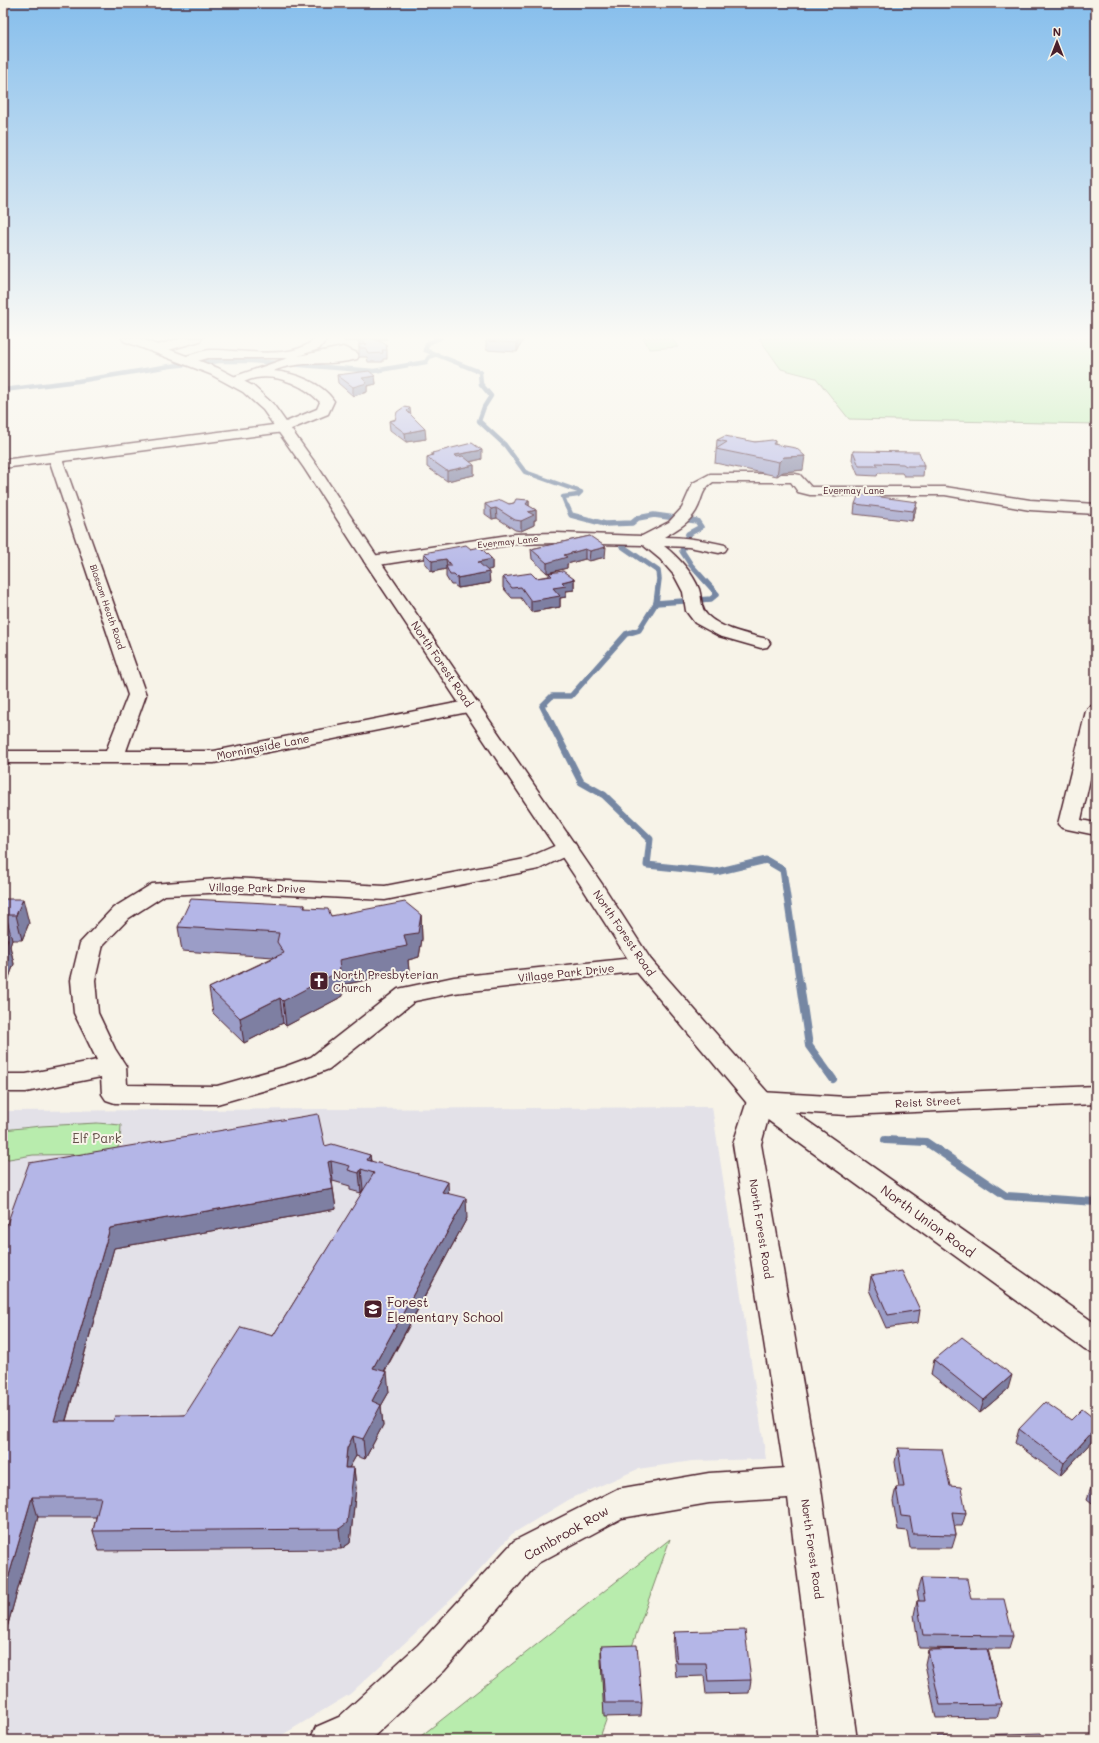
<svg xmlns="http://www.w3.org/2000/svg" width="1099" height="1743" viewBox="0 0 1099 1743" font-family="Mali,sans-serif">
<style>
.built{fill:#e3e1e8}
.green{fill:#b8ecad;stroke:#81866c}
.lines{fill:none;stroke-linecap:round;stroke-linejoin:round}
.stream-far3{stroke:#7687a3;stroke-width:4.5}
.stream-far2{stroke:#7687a3;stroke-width:5.5}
.stream-far1{stroke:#7687a3;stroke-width:7}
.stream{stroke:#7687a3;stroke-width:8}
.minor-casing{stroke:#4a1f2b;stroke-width:3}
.tertiary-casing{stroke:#4a1f2b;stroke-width:3}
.secondary-casing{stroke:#4a1f2b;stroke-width:3}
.minor{fill:#f7f3e8;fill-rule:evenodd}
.tertiary{fill:#f7f3e8;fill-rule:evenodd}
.secondary{fill:#f7f3e8;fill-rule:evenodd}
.wall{fill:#9b9dc7;stroke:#4a1f2b;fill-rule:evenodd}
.shaded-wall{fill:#7e7fa2;stroke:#4a1f2b}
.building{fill:#b4b6e7;stroke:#4a1f2b;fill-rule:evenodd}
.labels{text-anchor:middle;stroke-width:4;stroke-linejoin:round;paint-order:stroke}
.far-street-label{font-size:9px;fill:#4a1f2b;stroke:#f7f3e8}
.street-label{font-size:11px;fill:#4a1f2b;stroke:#f7f3e8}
.poi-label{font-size:11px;fill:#4a1f2b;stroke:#f7f3e8;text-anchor:start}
.near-park-label{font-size:13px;fill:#66524c;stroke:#f7f3e8}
.near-street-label{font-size:13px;fill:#4a1f2b;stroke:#f7f3e8}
.near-poi-label{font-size:13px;fill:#4a1f2b;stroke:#f7f3e8;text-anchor:start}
</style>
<rect width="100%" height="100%" fill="#f7f3e8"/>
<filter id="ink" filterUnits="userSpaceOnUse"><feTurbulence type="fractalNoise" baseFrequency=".025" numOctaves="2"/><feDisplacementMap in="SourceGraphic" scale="8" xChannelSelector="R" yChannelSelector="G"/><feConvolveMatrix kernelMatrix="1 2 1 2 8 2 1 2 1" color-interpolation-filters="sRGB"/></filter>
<g filter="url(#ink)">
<path class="built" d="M712,1107L766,1459L692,1461L638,1469L570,1499L512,1534L457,1594L350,1694L274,1740H3V1111Z"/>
<g class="green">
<path d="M643,338H672L678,347L650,349Z"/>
<path d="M759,338H1096V424L849,419L816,378L781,369Z"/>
<path d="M97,1123L121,1125L120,1143L116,1151L109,1154L33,1155L3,1160V1130L41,1126Z"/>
<path d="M670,1539L599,1740H416Z"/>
</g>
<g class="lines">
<g class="stream-far3">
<path d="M440,338L428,343L425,350L480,372L481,384L491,396L484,407L479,421L505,445L525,472L581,492L578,495L563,497L567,507"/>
<path d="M3,390L78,381L170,366L219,361H252L374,371L426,362L429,357L437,354"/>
</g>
<g class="stream-far2">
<path d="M622,546L658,571L659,579L656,603"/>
<path d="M548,718L542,706L552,696H571L626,634L639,630L656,603L711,599L717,594L691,565L682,551L688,534L701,527L697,521L654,515L638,518L632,523L605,524L571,515L567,506"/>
</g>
<path class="stream-far1" d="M548,717L581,782L604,795L650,839L647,865L716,872L766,860L783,870L800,985"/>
<g class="stream">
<path d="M800,984L809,1046L833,1079"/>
<path d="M885,1140L926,1142L1006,1196L1096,1202"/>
</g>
<defs>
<g id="minor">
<path d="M182,338H202L200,341L158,353L152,349L154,346Z"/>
<path d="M315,338H328L319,349L298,356L343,347L357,353L359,356L357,359C329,367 303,359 273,371C295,373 321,382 334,401L328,414L284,432L63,461L146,695L126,751H214L471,700L478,702L480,706L478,710L214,763H3V751H106L128,695L50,462L3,468V460L281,424L317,409L320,402C305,386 279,374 256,378C249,379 242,383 235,385L229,381L230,378L288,358H208L187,364L181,360L183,357C191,355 201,351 210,350C239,349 295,362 315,338Z"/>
<path d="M710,474H795L800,475L811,487H945L1030,500L1096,504V514L1030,510L945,495H810L798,492L791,482H713C700,491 703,499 696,511C689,523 676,530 664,537C685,537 704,540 725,545L727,548L725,551L719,553L689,547L664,546C679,558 692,572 699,589C702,598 700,608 707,615C723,630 748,634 767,639L770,643L767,647L761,648L719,636L695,623L686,611L683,592L674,575L660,559L643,545L556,543L515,544L372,566L366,564L364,561L366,558L372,556L515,534L556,533L642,536L669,522L682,508L693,483Z"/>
<path d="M1096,705V752L1081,820L1096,823V835L1062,828L1058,824L1086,711L1089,707Z"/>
<path d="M566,841L574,842L577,847L574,852L539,869L385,900L230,892L165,895L129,918L103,945L95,980L98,1013L115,1049L126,1066L127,1085L217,1086L284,1067L311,1057L398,989L454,977L643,957L651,960L655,965L651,970L454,993L415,1001L329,1069L301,1080L217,1104L115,1103L106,1100L102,1094L101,1077L26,1092H3V1074H26L97,1060L74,1013L71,980L80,943L113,908L152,884L230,878L385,886L525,859Z"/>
<path d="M1096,1086V1104L847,1115L760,1110L751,1108L747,1101L751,1094L760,1092L847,1097Z"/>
<path d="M803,1467L815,1471L820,1482L815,1493L803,1497L709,1503L622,1518L538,1563L444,1671L370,1740H310L316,1727L339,1717L418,1645L514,1541L617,1489L709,1473Z"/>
</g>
<path id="tertiary" d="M760,1092L769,1094L773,1101L761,1144L820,1482L857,1740H819L786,1482L733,1144L747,1101L751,1094Z"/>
<path id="secondary" d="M122,338H139L218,368L253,386L273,404L318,467L380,561L602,884L651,960L769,1094L1096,1324V1354L1085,1350L751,1108L635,970L580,884L364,561L304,468L263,410L243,392L210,374L124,341Z"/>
</defs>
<use href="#minor" class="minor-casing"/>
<use href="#tertiary" class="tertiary-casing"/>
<use href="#secondary" class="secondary-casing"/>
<use href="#minor" class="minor"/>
<use href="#tertiary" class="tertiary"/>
<use href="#secondary" class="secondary"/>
</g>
<g class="wall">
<path d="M343,338H387V339L379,340V342L387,350V359H383V362H368L367,357H359V341H344Z"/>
<path d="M489,338H523V340L517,352L486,350V341Z"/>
<path d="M337,375L375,376L376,384L367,386V392L353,396L338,383Z"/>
<path d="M411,415L426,439L406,442L390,430L389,421Z"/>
<path d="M717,440L755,442L775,441V444L803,470L783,472L777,476L715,463Z"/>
<path d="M853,451L924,466L923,476H904L902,473H878L877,476L858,475L852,460Z"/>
<path d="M432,453L482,459L470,462L474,465V475L447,481L427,467V457L432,456Z"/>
<path d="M529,500V506L536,510V520H534V525L521,531L515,530L497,518L492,519L485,514V504H509Z"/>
<path d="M917,502L915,512L912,521L854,514L855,504Z"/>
<path d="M590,536L605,557L589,561L585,559L567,564V568L547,573L532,559L531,549Z"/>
<path d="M471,549L492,559V569L487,570L490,583L458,588L454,585H451L446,577V569L432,572L425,564L424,553Z"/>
<path d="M549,573L574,579V590L566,591V597L560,598V607L531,612L521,598H512L503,588V577L536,578L549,576Z"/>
<path d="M3,899L29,923L22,940H12L10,946L14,964L4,991H3Z"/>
<path d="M305,905V908L331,916L421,915L422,939L419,957L408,960L409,971L342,985L343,996L286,1026L283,1023L244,1043L213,1013L209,988L274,957L182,951L178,927Z"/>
<path d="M325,1146L370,1155L371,1161L467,1218L385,1371L389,1392L381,1406L383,1425L365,1459L356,1456L349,1468H354L356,1488L350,1543L341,1549L99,1551L93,1531L96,1517H38L3,1642V1235ZM332,1181H333L350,1186V1190L361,1193L363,1189L364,1190L273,1336L185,1415L113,1421H66L114,1248L336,1209Z"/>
<path d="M871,1276L920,1310L918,1323L886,1328L869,1290Z"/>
<path d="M934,1360L1008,1389L980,1413L931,1374Z"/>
<path d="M1096,1420V1437L1060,1476L1015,1443L1019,1429Z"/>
<path d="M898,1448L950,1486L966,1513L962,1526H954L956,1535L952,1548H910L907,1531L898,1530L893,1501L896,1487H899L895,1462Z"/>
<path d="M1096,1481V1506L1087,1499L1092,1485Z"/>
<path d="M921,1578L971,1599L1013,1636L1009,1649H988L1001,1704L997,1717L936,1718L925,1664L928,1650L977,1649L919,1648L914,1615L917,1601H919L917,1591Z"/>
<path d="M674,1632L751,1680L749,1693L706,1694L704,1676L676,1677L673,1645Z"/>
<path d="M601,1646L642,1703L641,1716L604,1717L601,1660Z"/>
</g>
<g class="shaded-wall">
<path d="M369,338H379V343Z"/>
<path d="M520,338H523V340L517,352V343Z"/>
<path d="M375,376L376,384L367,386V392L353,396V387L362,378Z"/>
<path d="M410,408L411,417L407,411Z"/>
<path d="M425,429L426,439L406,442L405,433Z"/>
<path d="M482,450V459L455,465V455Z"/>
<path d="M805,456L803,470L783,472L777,476L779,462L784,457Z"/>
<path d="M474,465V475L447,481V471Z"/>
<path d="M529,500V510L526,504Z"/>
<path d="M917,502L915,512L912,521L913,511Z"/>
<path d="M496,508L497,518L492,519L491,509Z"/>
<path d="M536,510V520H534V525L521,531V521L528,512Z"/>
<path d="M606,547L605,557L589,561L590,551Z"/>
<path d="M585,549V559L567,564V568L547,573V563L564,555Z"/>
<path d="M446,559L447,568L446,566V569L432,572V561Z"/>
<path d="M492,559V569L479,573L478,562Z"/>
<path d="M489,572L490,583L458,588L457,578Z"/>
<path d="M574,579V590L566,591V597L560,598V607L531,612V601L553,588L562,582Z"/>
<path d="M23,899L29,923L22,940L16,915Z"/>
<path d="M6,915L12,940L10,946L14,964L4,991L3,989V922Z"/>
<path d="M421,915L422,939L419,957L408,960L409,971L342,985L343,996L286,1026L283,1001L339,960L404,935Z"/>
<path d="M280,998L283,1023L244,1043L240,1018Z"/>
<path d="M370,1155L372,1173L367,1160Z"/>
<path d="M331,1161L333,1181H330L328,1162Z"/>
<path d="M361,1169L363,1189L361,1193L359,1173Z"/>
<path d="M448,1182L449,1202L442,1192Z"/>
<path d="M333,1189L336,1209L114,1248L60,1441L54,1421L110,1228Z"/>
<path d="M466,1198L467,1218L375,1388L373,1368Z"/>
<path d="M387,1372L389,1392L381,1406L383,1425L365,1459L363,1439L372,1401Z"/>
<path d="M1012,1375L1008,1389L980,1413L984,1400Z"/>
<path d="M1096,1428V1437L1060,1476L1064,1463Z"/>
<path d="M353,1436L356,1456L349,1468H345L347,1448Z"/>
<path d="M354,1468L356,1488L350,1543L341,1549L339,1529Z"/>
<path d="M32,1497L38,1517L3,1642V1596Z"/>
</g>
<g class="building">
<path d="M367,338H371L386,344L387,350H382L383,353L368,354L366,348H359V345L367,344L359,340Z"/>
<path d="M489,338H520L517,343L486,341Z"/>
<path d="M369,371L375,376L362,378L367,383L353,387L337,375Z"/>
<path d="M404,407L410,408L407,411L425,429L405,433L389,421L395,420L397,412Z"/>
<path d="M725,436L755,442L772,440L775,441L773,444L796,448L805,456L784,457L779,462L716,449L727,442L717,440Z"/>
<path d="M472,443L482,450L455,455L457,457L463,456L474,465L447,471L427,457L433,455L432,453Z"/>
<path d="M853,451L919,452L924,466H906L903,464L876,463L878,466H859Z"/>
<path d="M859,494L917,502L913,511L855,504Z"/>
<path d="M516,499L529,500L526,504L536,510L528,512L534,515L521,521L515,520L496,508L491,509L485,504L501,500L509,504L514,503Z"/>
<path d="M590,536L606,547L590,551L585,549L564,555L567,557L547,563L531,549Z"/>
<path d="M466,545L471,549L480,547L492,559L478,562L489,572L457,578L454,575H450L446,566H451L446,559L432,561L424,553Z"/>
<path d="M563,571L574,579L562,582L566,586L553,588L560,596L531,601L521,587L512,588L503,577L531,573L536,578L552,576L549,573Z"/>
<path d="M3,899H23L16,915H6L3,922Z"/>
<path d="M191,899L305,905L304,908L328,909L331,916L405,902L421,915L418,933L404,935L407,946L339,960L340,971L283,1001L280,998L240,1018L209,988L284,953L277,942L279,933L178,927Z"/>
<path d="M3,939H8L3,952Z"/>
<path d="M318,1114L325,1146L332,1144L370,1155L367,1160L448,1182L442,1192L466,1198L373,1368L387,1372L372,1401L381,1405L363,1439L353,1436L347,1448L345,1468H354L347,1523L339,1529L93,1531L101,1497H32L3,1596V1235L29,1163ZM331,1161L350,1166L348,1170L359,1173L361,1169L374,1173L273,1336L241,1327L185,1415L115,1416L113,1421H54L110,1228L333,1189L328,1162Z"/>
<path d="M902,1271L920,1310L888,1315L871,1276Z"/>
<path d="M962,1337L1012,1375L984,1400L934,1360Z"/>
<path d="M1045,1402L1071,1420L1082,1409L1096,1420V1428L1064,1463L1019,1429Z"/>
<path d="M898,1448L942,1449L950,1486L961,1487L966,1513L952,1512L956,1535L913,1534L910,1517L901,1516L896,1487H904Z"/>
<path d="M1096,1481V1489L1092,1485Z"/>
<path d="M921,1578L967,1579L971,1599H1004L1013,1636L923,1635L917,1601H925Z"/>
<path d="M745,1630L751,1680L708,1681L706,1663H677L674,1632Z"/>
<path d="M637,1645L642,1703H605L601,1646Z"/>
<path d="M987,1649L1001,1704L940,1705L928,1650Z"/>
<path d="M1041,1733L1043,1740H938L937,1736Z"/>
</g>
</g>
<linearGradient id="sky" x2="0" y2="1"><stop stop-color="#86beec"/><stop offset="0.58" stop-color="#fbfaf5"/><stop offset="1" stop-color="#fbfaf5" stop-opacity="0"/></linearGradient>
<rect width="1099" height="582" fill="url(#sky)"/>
<defs>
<symbol id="church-square" viewBox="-11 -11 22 22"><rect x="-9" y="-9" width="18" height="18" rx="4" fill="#4a1f2b" stroke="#f7f3e8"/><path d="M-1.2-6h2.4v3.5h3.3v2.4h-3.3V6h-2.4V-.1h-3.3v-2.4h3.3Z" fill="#fff"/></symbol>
<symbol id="school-square" viewBox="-11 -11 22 22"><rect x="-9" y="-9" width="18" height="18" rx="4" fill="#4a1f2b" stroke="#f7f3e8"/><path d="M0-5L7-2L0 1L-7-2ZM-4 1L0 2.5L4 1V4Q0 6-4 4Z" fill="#fff"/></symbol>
</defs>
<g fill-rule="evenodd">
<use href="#church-square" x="308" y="970" width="22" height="22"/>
<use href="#school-square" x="362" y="1298" width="22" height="22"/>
</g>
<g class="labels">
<g class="far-street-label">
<text x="854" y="494">Evermay Lane</text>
<text transform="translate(508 542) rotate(-6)" y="3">Evermay Lane</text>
<text transform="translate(107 607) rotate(71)" y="3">Blossom Heath Road</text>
</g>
<g class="street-label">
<text transform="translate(442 664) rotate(56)" y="4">North Forest Road</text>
<text transform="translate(263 747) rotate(-11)" y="4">Morningside Lane</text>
<text transform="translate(257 888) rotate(1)" y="4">Village Park Drive</text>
<text transform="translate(624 933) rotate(56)" y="4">North Forest Road</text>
<text transform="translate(566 973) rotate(-6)" y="4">Village Park Drive</text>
<text transform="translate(928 1102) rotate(-3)" y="4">Reist Street</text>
<text transform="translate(761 1229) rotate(81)" y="4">North Forest Road</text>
<text transform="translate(812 1549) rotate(82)" y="4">North Forest Road</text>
</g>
<g class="poi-label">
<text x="333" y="979">North Presbyterian<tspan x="333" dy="13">Church</tspan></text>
</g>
<g class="near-park-label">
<text x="97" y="1143">Elf Park</text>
</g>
<g class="near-street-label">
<text transform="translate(928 1221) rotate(36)" y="5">North Union Road</text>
<text transform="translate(566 1533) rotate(-30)" y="5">Cambrook Row</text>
</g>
<g class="near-poi-label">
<text x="387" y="1307">Forest<tspan x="387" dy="15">Elementary School</tspan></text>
</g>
</g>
<rect width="1099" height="1743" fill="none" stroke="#f7f3e8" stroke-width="16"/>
<rect x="8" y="8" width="1083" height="1727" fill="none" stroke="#4a1f2b" stroke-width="1.5" filter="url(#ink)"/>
<g transform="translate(1057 42)" stroke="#f7f3e8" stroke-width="3" paint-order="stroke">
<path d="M0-3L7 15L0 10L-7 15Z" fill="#4a1f2b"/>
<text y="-6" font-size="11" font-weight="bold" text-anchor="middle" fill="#4a1f2b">N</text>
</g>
</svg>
